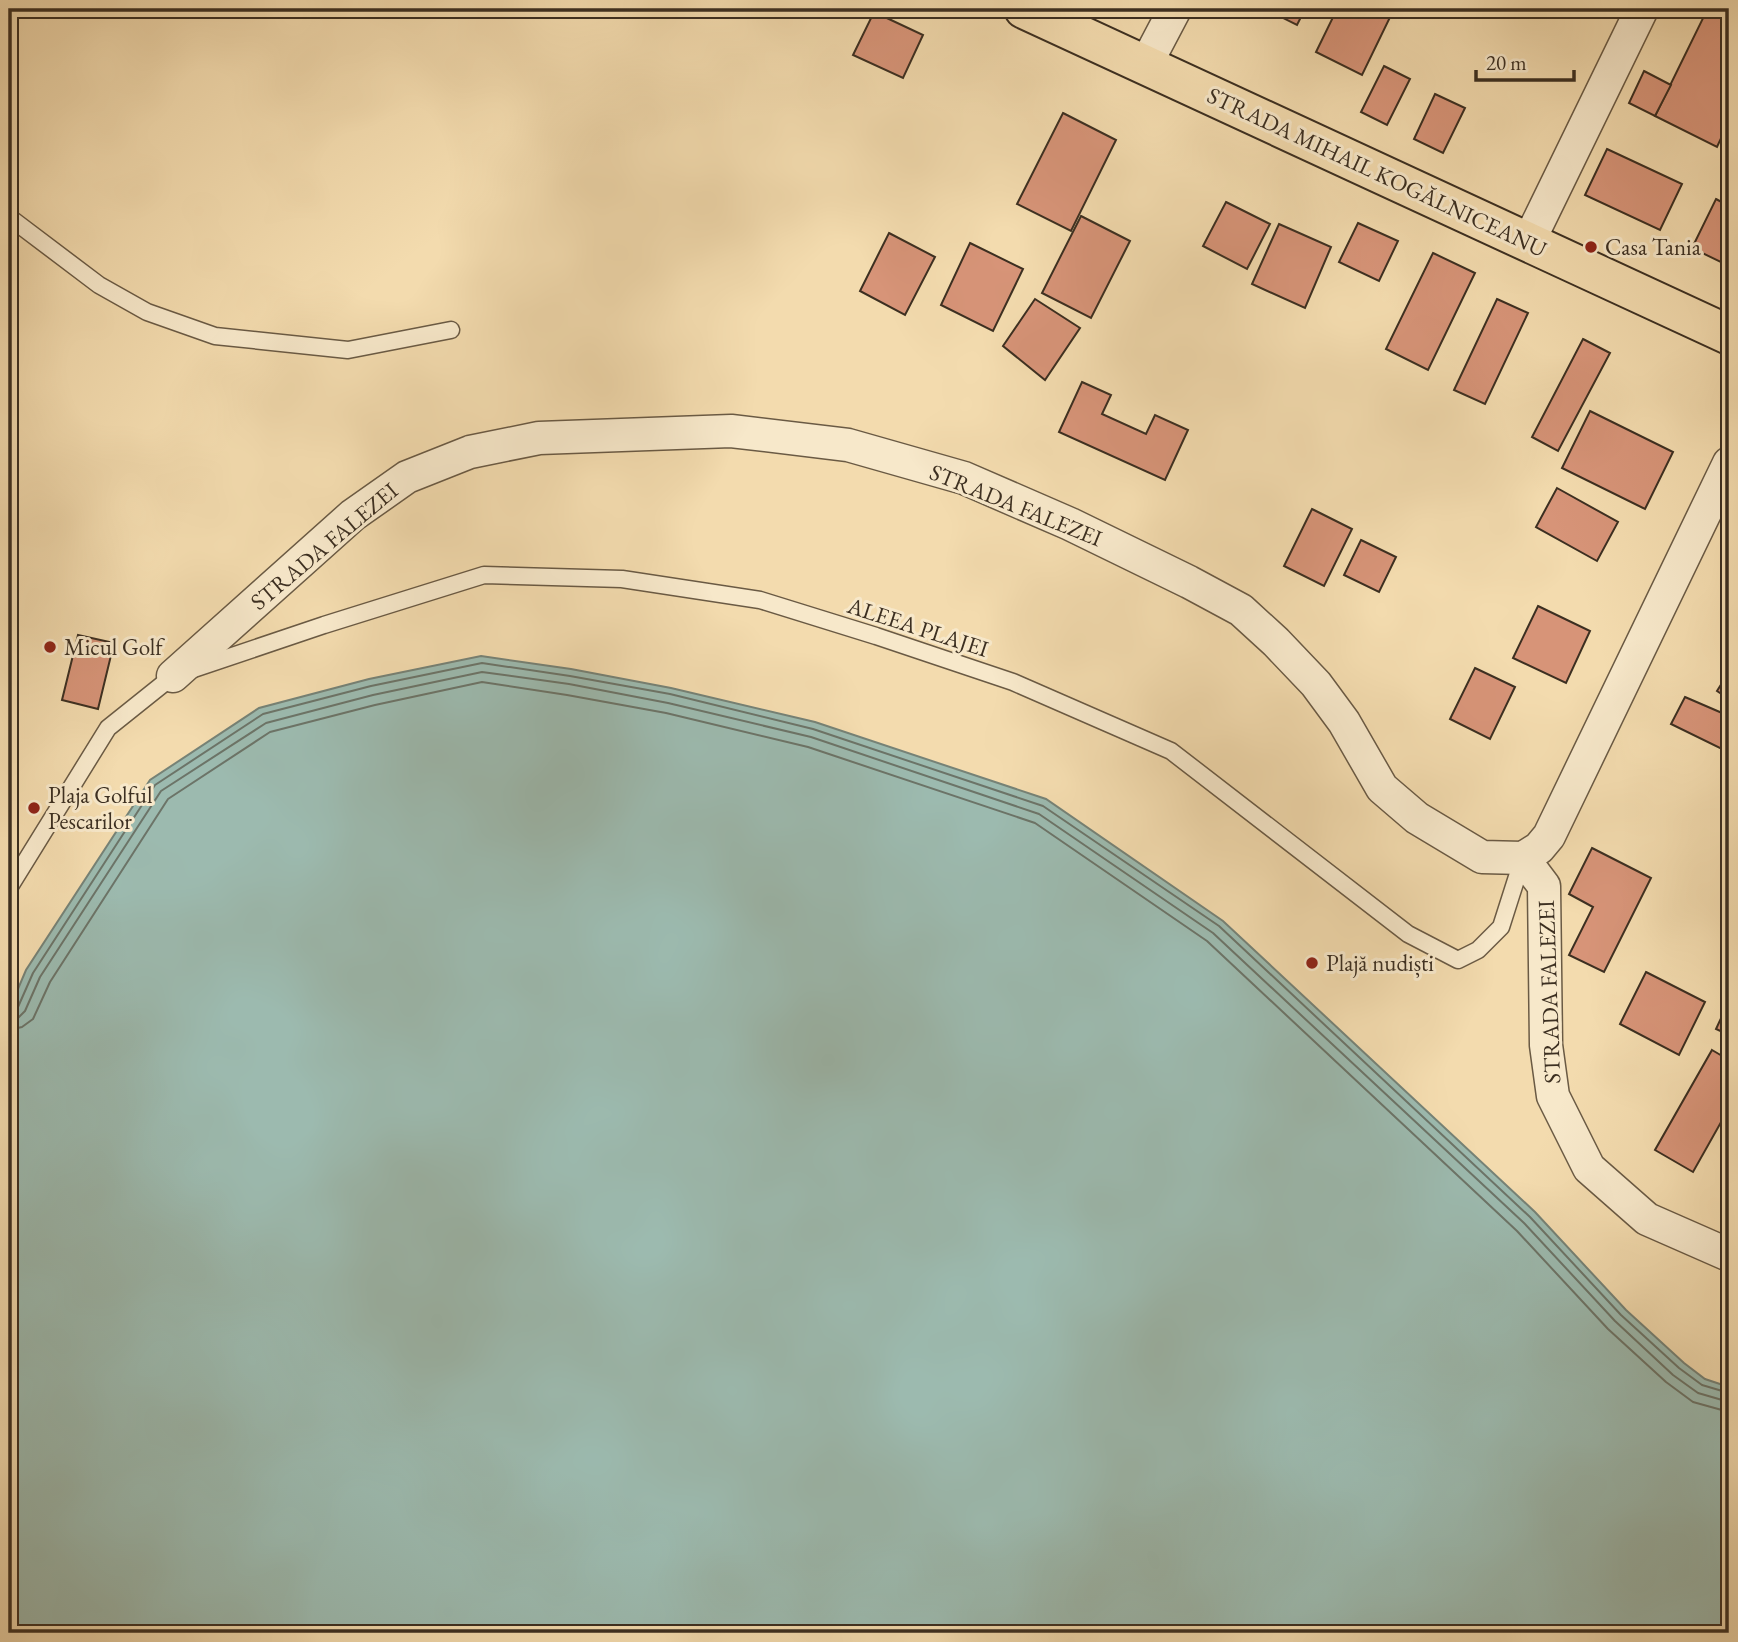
<svg xmlns="http://www.w3.org/2000/svg" width="1738" height="1642" viewBox="0 0 1738 1642" font-family="'EB Garamond',serif">
<style>
.water{fill:#9cbaaf;stroke:#768276;stroke-width:2}
.lines{fill:none;stroke-linecap:round;stroke-linejoin:round}
.shore{stroke:#6c7468;stroke-width:2}
.building{fill:#d79478;stroke:#3c2f21;stroke-width:2}
.lane-casing{stroke:#6a5a44;stroke-width:19}
.street-casing{stroke:#6a5a44;stroke-width:35}
.highway-casing{stroke:#3c2f21;stroke-width:42}
.lane{stroke:#f7e8ca;stroke-width:16}
.street{stroke:#f7e8ca;stroke-width:32}
.highway{stroke:#f3dbae;stroke-width:38}
.poi-dot{fill:#8f2418;stroke:#f7e8ca;stroke-width:2.5}
.labels{text-anchor:middle;stroke-width:6;stroke-linejoin:round;paint-order:stroke}
.street-label{font-size:23px;fill:#3c2f21;stroke:#f7e8ca}
.poi-label{font-size:23px;fill:#3c2f21;stroke:#f7e8ca;text-anchor:start}
</style>
<rect width="100%" height="100%" fill="#f3dbae"/>
<filter id="stains"><feTurbulence type="fractalNoise" baseFrequency=".00286" numOctaves="4"/><feColorMatrix values="0 0 0 0 .2 0 0 0 0 .09 0 0 0 0 .02 0 0 0 .5 -.17"/></filter>
<radialGradient id="worn" r=".72"><stop offset=".6" stop-color="#630" stop-opacity="0"/><stop offset="1" stop-color="#630" stop-opacity=".3"/></radialGradient>
<path class="water" d="M481,656L571,669L671,688L815,722L1046,799L1223,921L1535,1212L1626,1310L1684,1363L1705,1379L1729,1387V1633H9V1010L26,970L150,780L259,708L369,679Z"/>
<g class="lines">
<g class="shore">
<path d="M9,1011L18,1007L33,973L155,785L263,714L371,686L482,663L570,676L670,694L813,729L1043,806L1219,926L1530,1217L1621,1315L1679,1368L1702,1385L1729,1393"/>
<path d="M9,1019L18,1018L25,1011L40,977L161,791L266,723L373,695L482,672L569,684L668,703L811,737L1039,814L1213,933L1524,1223L1615,1321L1673,1375L1698,1393L1729,1402"/>
<path d="M9,1030L22,1027L33,1019L50,982L168,799L270,732L375,705L482,682L567,695L666,713L808,747L1035,823L1207,941L1517,1231L1608,1329L1666,1382L1693,1402L1729,1412"/>
</g>
</g>
<g class="building">
<path d="M1265,9H1305L1297,25Z"/>
<path d="M1337,9H1394L1362,75L1316,52Z"/>
<path d="M1707,10L1729,21V121L1717,147L1655,116Z"/>
<path d="M874,12L923,35L903,78L853,55Z"/>
<path d="M1384,66L1410,79L1387,125L1361,112Z"/>
<path d="M1644,71L1671,85L1655,116L1629,103Z"/>
<path d="M1435,94L1465,108L1443,153L1414,139Z"/>
<path d="M1063,113L1116,140L1071,231L1017,204Z"/>
<path d="M1607,149L1682,184L1660,230L1585,195Z"/>
<path d="M1716,199L1729,206V266L1692,248Z"/>
<path d="M1226,202L1270,224L1247,269L1203,246Z"/>
<path d="M1081,216L1130,241L1091,318L1042,293Z"/>
<path d="M1358,223L1398,241L1379,281L1339,262Z"/>
<path d="M1279,224L1331,247L1305,308L1252,284Z"/>
<path d="M889,233L935,257L905,315L860,291Z"/>
<path d="M970,243L1023,269L993,331L941,305Z"/>
<path d="M1433,253L1475,273L1428,370L1386,349Z"/>
<path d="M1035,299L1080,328L1045,380L1003,346Z"/>
<path d="M1497,299L1528,313L1485,404L1454,390Z"/>
<path d="M1583,339L1610,353L1558,451L1532,437Z"/>
<path d="M1082,382L1111,395L1102,414L1146,434L1155,415L1188,430L1165,480L1059,432Z"/>
<path d="M1590,411L1673,452L1645,509L1562,468Z"/>
<path d="M1557,488L1618,522L1597,561L1536,527Z"/>
<path d="M1312,509L1352,529L1324,586L1284,566Z"/>
<path d="M1361,540L1396,557L1379,592L1344,575Z"/>
<path d="M1538,606L1590,631L1566,683L1513,658Z"/>
<path d="M78,635L114,643L98,709L62,700Z"/>
<path d="M1475,668L1515,687L1490,739L1450,719Z"/>
<path d="M1729,672V699L1717,691Z"/>
<path d="M1685,697L1729,716V742L1724,750L1671,724Z"/>
<path d="M1592,848L1651,878L1604,972L1569,955L1593,907L1569,894Z"/>
<path d="M1646,972L1705,1002L1679,1055L1620,1024Z"/>
<path d="M1729,1001V1035L1716,1029Z"/>
<path d="M1712,1050L1729,1060V1108L1693,1172L1655,1150Z"/>
</g>
<g class="lines">
<defs>
<g id="lane">
<path d="M9,217L99,285L147,312L215,336L348,350L451,330"/>
<path d="M9,888L108,728L173,676L324,625L484,575L622,579L760,600L876,636L1013,682L1171,751L1408,934L1458,960L1478,950L1501,927L1523,858"/>
</g>
<g id="street">
<path d="M1145,66L1175,9"/>
<path d="M1529,241L1642,9"/>
<path d="M173,676L353,515L407,477L470,452L539,438L731,431L848,445L964,478L1070,524L1189,582L1241,610L1276,642L1316,684L1344,722L1382,788L1417,818L1482,857L1523,858L1539,848L1549,836L1729,463"/>
<path d="M1523,858L1544,886L1546,1045L1553,1096L1589,1168L1647,1219L1729,1255"/>
</g>
<path id="highway" d="M1024,9L1729,335"/>
</defs>
<use href="#lane" class="lane-casing"/>
<use href="#street" class="street-casing"/>
<use href="#highway" class="highway-casing"/>
<use href="#lane" class="lane"/>
<use href="#street" class="street"/>
<use href="#highway" class="highway"/>
</g>
<g class="poi-dot">
<circle cx="1591" cy="247" r="7"/>
<circle cx="50" cy="647" r="7"/>
<circle cx="34" cy="808" r="7"/>
<circle cx="1312" cy="963" r="7"/>
</g>
<g class="labels">
<g class="street-label">
<text transform="translate(1377 172) rotate(25)" y="8">STRADA MIHAIL KOGĂLNICEANU</text>
<text transform="translate(1016 505) rotate(22)" y="8">STRADA FALEZEI</text>
<text transform="translate(324 546) rotate(-40)" y="8">STRADA FALEZEI</text>
<text transform="translate(918 627) rotate(18)" y="8">ALEEA PLAJEI</text>
<text transform="translate(1549 992) rotate(-92)" y="8">STRADA FALEZEI</text>
</g>
<g class="poi-label">
<text x="1605" y="255">Casa Tania</text>
<text x="64" y="655">Micul Golf</text>
<text x="48" y="803">Plaja Golful<tspan x="48" dy="26">Pescarilor</tspan></text>
<text x="1326" y="971">Plajă nudiști</text>
</g>
</g>
<rect width="1738" height="1642" fill="none" stroke="#f3dbae" stroke-width="35"/>
<rect x="10" y="10" width="1717" height="1621" fill="none" stroke="#3c2f21" stroke-width="3.5"/>
<rect x="18" y="18" width="1703" height="1607" fill="none" stroke="#3c2f21" stroke-width="2"/>
<path d="M1476 70v10h98v-10" fill="none" stroke="#3c2f21" stroke-width="3.5"/>
<text x="1486" y="70" font-size="21" fill="#3c2f21" stroke="#f7e8ca" stroke-width="5" paint-order="stroke">20 m</text>
<rect width="100%" height="100%" filter="url(#stains)"/>
<rect width="100%" height="100%" fill="url(#worn)"/>
</svg>
